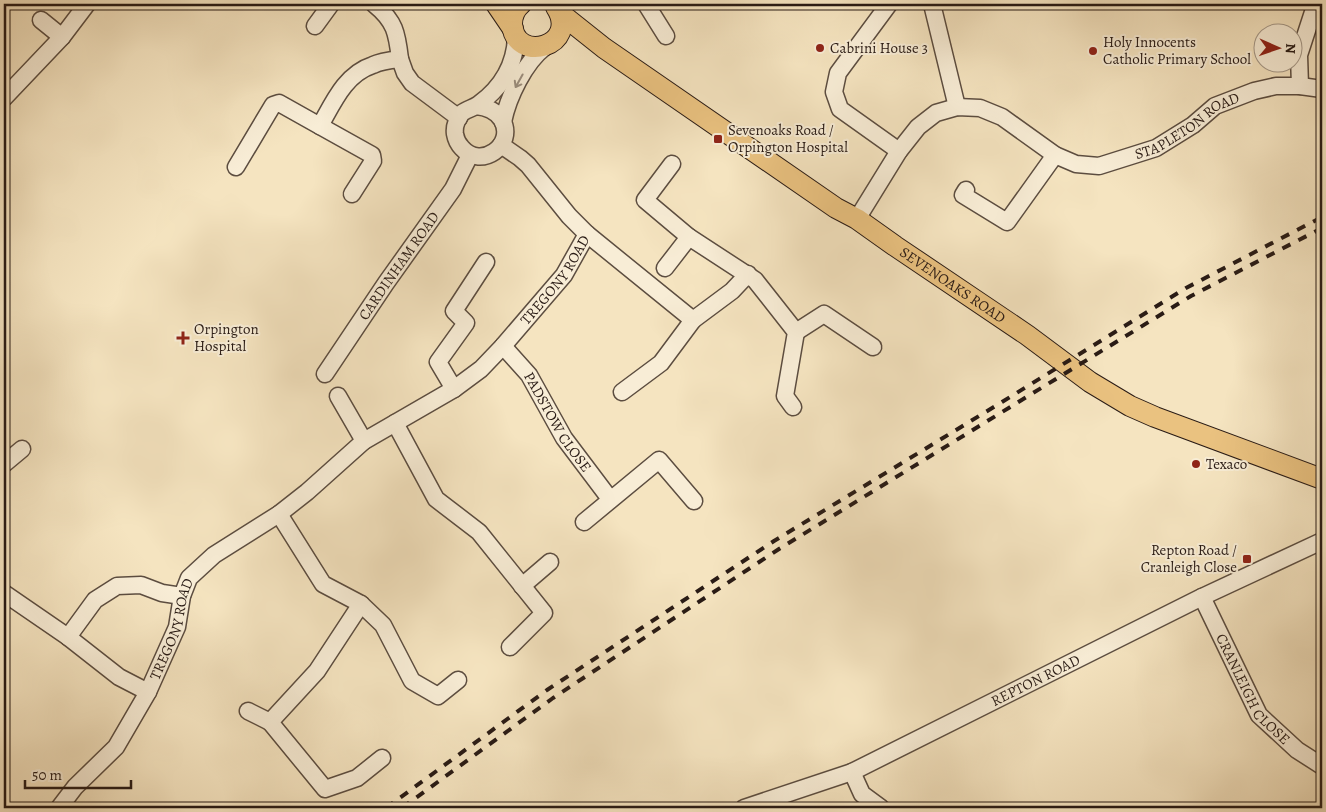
<svg xmlns="http://www.w3.org/2000/svg" width="1326" height="812" viewBox="0 0 1326 812" font-family="Alegreya,serif">
<style>
.lines{fill:none;stroke-linecap:round;stroke-linejoin:round}
.minor-casing{stroke:#5c4d40;stroke-width:19}
.major-casing{stroke:#291b15;stroke-width:22}
.minor{stroke:#f8edd6;stroke-width:16}
.major{stroke:#eac280;stroke-width:20}
.rail{stroke:#291b15;stroke-width:4;stroke-dasharray:9 9;stroke-linecap:butt}
.oneway{stroke:#9b8e7f}
.poi-dot{fill:#8f2418;stroke:#f8edd6;stroke-width:2}
.labels{text-anchor:middle;stroke-width:4;stroke-linejoin:round;paint-order:stroke}
.poi-label{font-size:15px;fill:#291b15;stroke:#f8edd6;text-anchor:start}
.street-label{font-size:15px;fill:#291b15;stroke:#f8edd6}
</style>
<rect width="100%" height="100%" fill="#f5e4c0"/>
<filter id="stains"><feTurbulence type="fractalNoise" baseFrequency=".004" numOctaves="4"/><feColorMatrix values="0 0 0 0 .2 0 0 0 0 .09 0 0 0 0 .02 0 0 0 .5 -.17"/></filter>
<radialGradient id="worn" r=".72"><stop offset=".6" stop-color="#630" stop-opacity="0"/><stop offset="1" stop-color="#630" stop-opacity=".3"/></radialGradient>
<g class="lines">
<defs>
<g id="minor">
<path d="M374,4C395,21 397,33 400,59"/>
<path d="M646,4L666,36"/>
<path d="M889,4L838,73L834,92L840,109L899,151"/>
<path d="M932,4L957,107"/>
<path d="M41,20L62,37"/>
<path d="M315,26L331,4"/>
<path d="M1300,86L1299,55L1314,9L1320,4"/>
<path d="M4,98L62,37L87,4"/>
<path d="M476,106C487,107 496,110 502,120C516,145 481,170 462,148C458,144 456,140 455,134C454,127 457,119 462,113C467,109 474,108 479,104C502,87 515,66 516,37"/>
<path d="M503,122C508,97 525,62 545,47"/>
<path d="M320,126L372,155L373,161L352,194"/>
<path d="M236,167L273,105L279,103L320,126C333,103 345,74 373,65C381,61 391,60 400,59L405,73L412,83L459,118"/>
<path d="M966,190L963,195L1007,222L1055,155"/>
<path id="s1" d="M857,219L899,151L918,127L936,113L957,107L980,108L1002,117L1055,155L1076,164L1099,166L1156,148L1193,125L1215,106L1254,91L1276,86H1300L1322,89"/>
<path d="M587,234L693,320L661,363L622,392"/>
<path d="M689,237L755,280L796,332L785,396L793,407"/>
<path d="M665,268L689,237L645,200L672,164"/>
<path d="M693,320L732,291L748,274"/>
<path d="M796,332L824,314L873,347"/>
<path id="s2" d="M503,346L529,375L564,438L610,499"/>
<path id="s3" d="M325,374L386,283L453,189L470,155"/>
<path d="M454,389L438,362L466,323L454,311L486,262"/>
<path d="M338,396L364,441"/>
<path d="M395,423L436,499L479,532L544,613L510,647"/>
<path d="M4,464L22,449"/>
<path d="M279,514L323,584L361,604L317,671L270,722L325,789L357,778L382,758"/>
<path d="M584,522L659,460L694,501"/>
<path d="M522,586L550,562"/>
<path d="M4,593L68,637L119,677L148,692"/>
<path id="s4" d="M1202,597L1259,715L1297,750L1322,766"/>
<path d="M361,604L383,625L412,681L438,696L458,680"/>
<path d="M68,637L95,600L117,586L141,585L162,593L182,596"/>
<path d="M248,711L270,722"/>
<path d="M852,772L862,794L881,808"/>
<path id="s5" d="M59,808L75,787L116,747L148,692L177,627L182,596L189,578L214,555L279,514L307,492L364,441L454,389L481,369L503,346L564,275L587,234L569,216L528,165L520,158L501,145"/>
<path id="s6" d="M744,808L852,772L1202,597L1322,541"/>
</g>
<g id="major">
<path d="M496,4L513,29"/>
<path d="M521,4C515,9 512,16 512,24C515,65 581,46 556,7"/>
<path id="s7" d="M560,13L604,48L836,208L857,219L895,246L1027,335L1090,382L1130,406L1155,417L1322,479"/>
</g>
</defs>
<use href="#minor" class="minor-casing"/>
<use href="#major" class="major-casing"/>
<use href="#minor" class="minor"/>
<use href="#major" class="major"/>
<g class="rail">
<path d="M386,808L547,690L774,541L1002,402L1186,288L1322,217"/>
<path d="M402,808L553,698L779,549L1191,296L1322,228"/>
</g>
</g>
<defs><path id="oneway-shaft" d="M-6 0H5M1.5-3L5.5 0L1.5 3" fill="none" stroke-width="1.6" stroke-linecap="round" stroke-linejoin="round" transform="scale(1.25)"/></defs>
<use class="oneway" href="#oneway-shaft" transform="translate(519 81) rotate(119)"/>
<g class="poi-dot">
<circle cx="820" cy="48" r="5"/>
<circle cx="1093" cy="51" r="5"/>
<rect x="713" y="134" width="10" height="10" rx="2.5"/>
<path d="M180.5 330.5h5v5h5v5h-5v5h-5v-5h-5v-5h5z"/>
<circle cx="1196" cy="464" r="5"/>
<rect x="1242" y="554" width="10" height="10" rx="2.5"/>
</g>
<g class="labels">
<g class="poi-label">
<text x="1103" y="47">Holy Innocents<tspan x="1103" dy="17">Catholic Primary School</tspan></text>
<text x="830" y="53">Cabrini House 3</text>
<text x="728" y="135">Sevenoaks Road /<tspan x="728" dy="17">Orpington Hospital</tspan></text>
<text x="194" y="334">Orpington<tspan x="194" dy="17">Hospital</tspan></text>
<text x="1206" y="469">Texaco</text>
<text x="1237" y="555" text-anchor="end">Repton Road /<tspan x="1237" dy="17">Cranleigh Close</tspan></text>
</g>
<g class="street-label">
<text dy="5" stroke="none"><textPath href="#s1" startOffset="411">STAPLETON ROAD</textPath></text>
<text dy="5" stroke="none"><textPath href="#s3" startOffset="131">CARDINHAM ROAD</textPath></text>
<text dy="5" stroke="none"><textPath href="#s5" startOffset="746">TREGONY ROAD</textPath></text>
<text dy="5" stroke="none"><textPath href="#s7" startOffset="478">SEVENOAKS ROAD</textPath></text>
<text dy="5" stroke="none"><textPath href="#s2" startOffset="94">PADSTOW CLOSE</textPath></text>
<text dy="5" stroke="none"><textPath href="#s5" startOffset="215">TREGONY ROAD</textPath></text>
<text dy="5" stroke="none"><textPath href="#s6" startOffset="319">REPTON ROAD</textPath></text>
<text dy="5" stroke="none"><textPath href="#s4" startOffset="106">CRANLEIGH CLOSE</textPath></text>
</g>
</g>
<rect width="1326" height="812" fill="none" stroke="#f5e4c0" stroke-width="20"/>
<rect x="5" y="5" width="1316" height="802" fill="none" stroke="#291b15" stroke-width="2.5"/>
<rect x="10" y="10" width="1306" height="792" fill="none" stroke="#291b15"/>
<g transform="translate(1278 48) rotate(92)"><circle r="24" fill="#f8edd6" stroke="#a59989"/>
<path d="M0-4L9 19L0 12L-9 19Z" fill="#8f2418"/>
<text y="-8" font-size="14" font-weight="bold" text-anchor="middle" fill="#291b15">N</text>
</g>
<path d="M25 780v8h106v-8" fill="none" stroke="#291b15" stroke-width="2.5"/>
<text x="32" y="780" font-size="15" fill="#291b15" stroke="#f8edd6" stroke-width="4" paint-order="stroke">50 m</text>
<rect width="100%" height="100%" filter="url(#stains)"/>
<rect width="100%" height="100%" fill="url(#worn)"/>
</svg>
